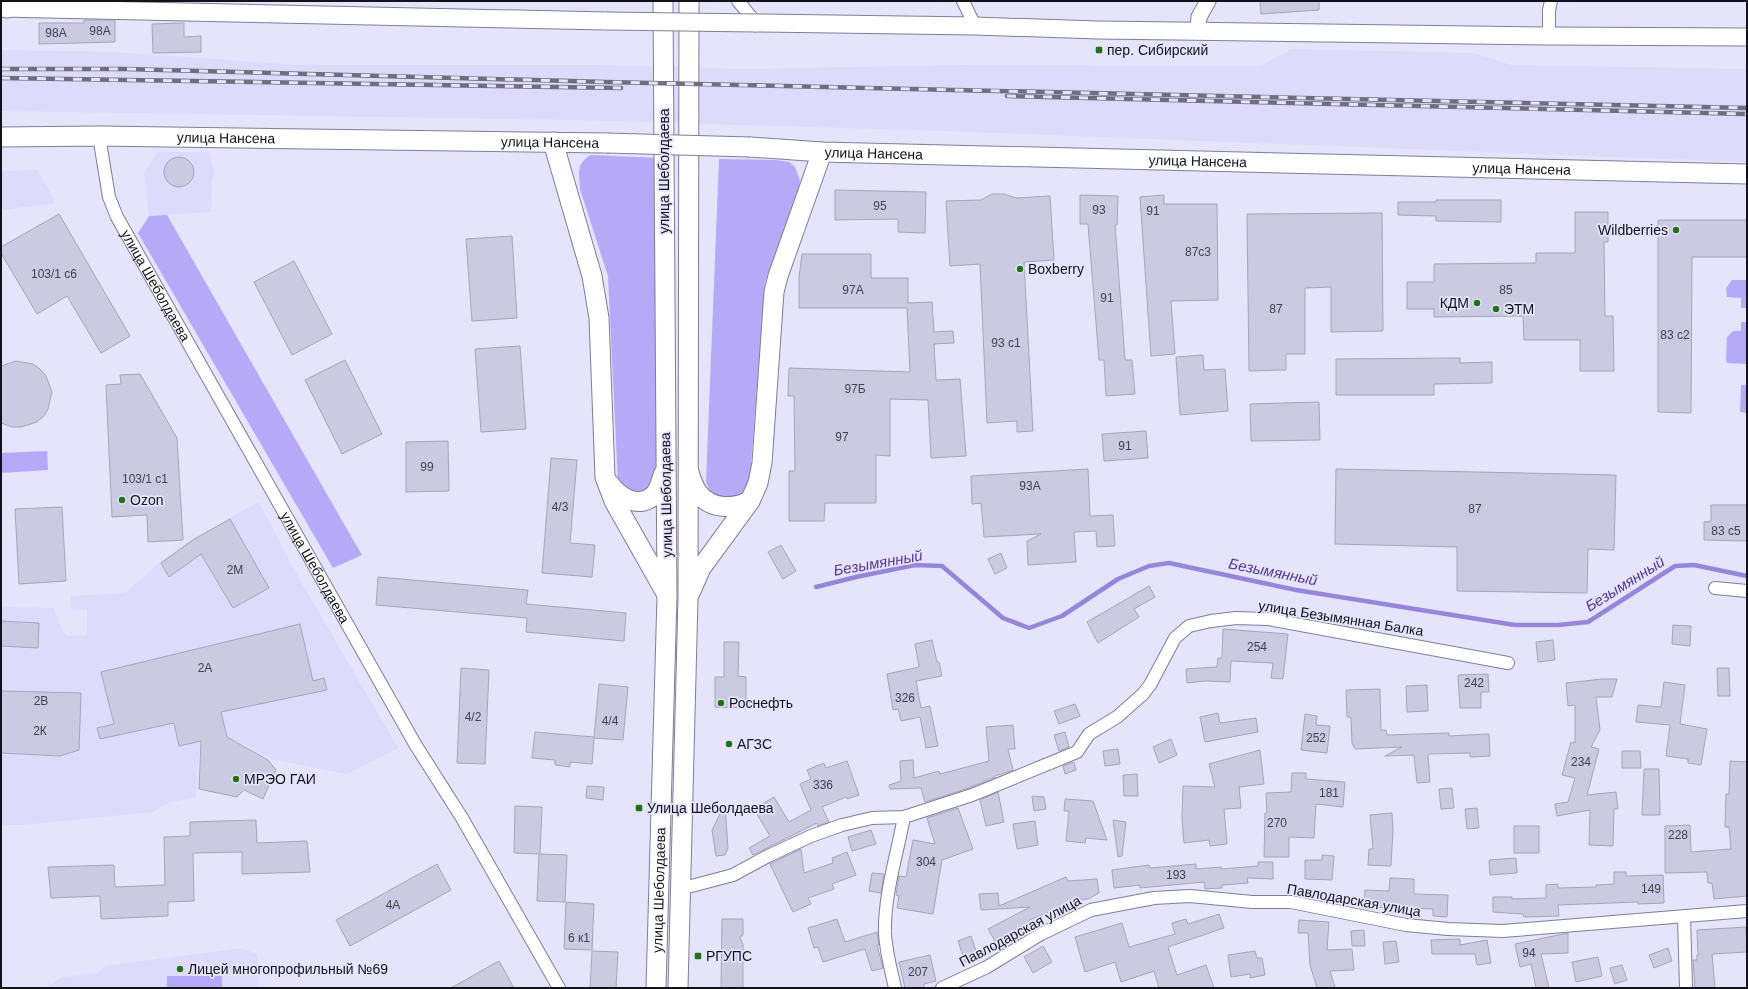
<svg xmlns="http://www.w3.org/2000/svg" width="1748" height="989" viewBox="0 0 1748 989" font-family="Arial,sans-serif">
<style>
.built{fill:#dedafb}
.green{fill:#b6a9f7}
.lines{fill:none;stroke-linecap:round;stroke-linejoin:round}
.stream{stroke:#9586da;stroke-width:4.5}
.building{fill:#ccc9e2;stroke:#a6a3bb}
.minor-casing{stroke:#807d95;stroke-width:14}
.tertiary-casing{stroke:#807d95;stroke-width:17}
.secondary-casing{stroke:#807d95;stroke-width:19}
.primary-casing{stroke:#807d95;stroke-width:21}
.minor{stroke:#fff;stroke-width:12}
.tertiary{stroke:#fff;stroke-width:15}
.secondary{stroke:#fff;stroke-width:17}
.primary{stroke:#fff;stroke-width:19}
.rail-casing{stroke:#706e7e;stroke-width:4.5}
.rail{stroke:#e6e3fc;stroke-width:3;stroke-dasharray:9;stroke-linecap:butt}
.secondary-bridge-casing{stroke:#807d95;stroke-width:19;stroke-linecap:butt}
.primary-bridge-casing{stroke:#807d95;stroke-width:21;stroke-linecap:butt}
.secondary-bridge{stroke:#fff;stroke-width:17}
.primary-bridge{stroke:#fff;stroke-width:19}
.poi-dot{fill:#237116;stroke:#e6e3fc;stroke-width:1.5}
.labels{text-anchor:middle;stroke-width:3.5;stroke-linejoin:round;paint-order:stroke}
.number-label{font-size:12px;fill:#41404d}
.poi-label{font-size:14px;fill:#13121b;stroke:#e6e3fc;text-anchor:start}
.street-label{font-size:14px;fill:#13121b;stroke:#e6e3fc}
.water-label{font-size:15px;font-style:italic;fill:#54399b;stroke:#e6e3fc}
</style>
<rect width="100%" height="100%" fill="#e6e3fc"/>
<g class="built">
<path d="M1291,49L1473,53L1511,65L1747,69V162L944,131L575,120L1,111V50L115,52L297,65H597L747,69L959,65L1261,66Z"/>
<path d="M158,152H210L214,172L212,183L211,212L149,216L144,173Z"/>
<path d="M38,170L56,203L1,210V171Z"/>
<path d="M259,502L297,575L398,748L346,774L271,759L235,740L218,756L199,751L196,797L167,803L153,812L23,825H1V607L54,608L62,630L67,636L87,635V610H72L71,596L125,593L160,562L193,538Z"/>
<path d="M242,948L258,955L259,988H46L63,977L97,973L105,966Z"/>
</g>
<g class="green">
<path d="M590,155L661,158L656,480L651,490L632,495L618,484L608,276L580,189L579,173L580,166L584,160Z"/>
<path d="M719,159L776,160L789,162L795,167L800,181L795,205L765,282L750,478L742,494L734,498L718,499L710,492L706,482Z"/>
<path d="M167,215L352,538L362,555L333,568L138,233L149,216Z"/>
<path d="M1732,280H1747V308H1741V298L1727,297L1726,288Z"/>
<path d="M1741,322H1747V364L1727,363L1726,360L1727,337L1733,331H1741Z"/>
<path d="M1741,385H1747V413L1740,412Z"/>
<path d="M47,451L48,470L1,473V453Z"/>
<rect x="167" y="976" width="55" height="12"/>
</g>
<g class="lines">
<path class="stream" d="M816,587L856,577L915,565L942,566L1003,618L1029,628L1062,616L1118,579L1149,566L1169,563L1296,590L1515,625H1558L1588,622L1675,566L1694,565L1747,576"/>
</g>
<g class="building">
<path d="M1260,1H1319V10L1261,14Z"/>
<path d="M84,20H115V42L39,44V23H84Z"/>
<path d="M184,23V37L201,36V52L153,53L152,24Z"/>
<circle cx="179" cy="172" r="15"/>
<path d="M835,190L926,192L925,233L898,232V219L835,220Z"/>
<path d="M992,194H1004L1016,198L1050,196L1054,260L1024,262L1033,431L1017,432V421L987,423L980,264L950,266L946,201L981,200Z"/>
<path d="M1080,195L1118,196L1117,225H1115L1125,360H1132L1135,394L1106,396L1104,360H1099L1088,224H1080Z"/>
<path d="M1164,195V204H1217L1218,300L1171,301L1175,354L1151,356L1140,197Z"/>
<path d="M1436,200H1501V222L1436,221V216L1398,215V202H1436Z"/>
<path d="M1575,212H1608V242H1604L1605,316H1613L1614,371H1580V340H1524L1523,316L1434,317V309H1407V282H1434V264L1536,263V253H1575Z"/>
<path d="M1382,213L1383,331L1331,332V287L1305,288V354H1286V370L1249,371L1247,214Z"/>
<path d="M59,214L130,336L101,353L67,296L37,314L1,253V247Z"/>
<path d="M1658,220H1747V257H1692L1691,413L1658,412Z"/>
<path d="M512,236L517,318L472,321L466,239Z"/>
<path d="M802,254H871V278H908V303L932,302L934,332L953,331L954,343L934,344L936,380L960,379L966,456L931,458L928,400L890,399V456L876,455V503H825L824,521H789V471H795L794,396H788L789,368L910,372L907,308H799V277Z"/>
<path d="M294,261L332,334L292,355L254,282Z"/>
<path d="M520,346L526,429L481,432L475,349Z"/>
<path d="M1203,355L1204,370L1225,369L1228,411L1180,415L1176,357Z"/>
<path d="M1460,358V363L1492,362V383L1434,384V395H1336V359Z"/>
<path d="M345,360L382,434L342,454L305,380Z"/>
<path d="M16,361L33,364L40,369L46,376L52,392L48,409L44,416L37,422L21,427H12L1,423V366Z"/>
<path d="M140,374L177,438L183,540L148,542L147,515L112,517L106,385L121,384L120,375Z"/>
<path d="M1319,402L1320,440L1251,441L1250,404Z"/>
<path d="M1146,431L1148,458L1104,461L1102,434Z"/>
<path d="M448,441L449,491L406,492V442Z"/>
<path d="M551,458L577,460L570,543L595,545L592,577L542,573Z"/>
<path d="M1088,469L1090,516L1113,515L1115,546L1097,547L1096,531L1074,532L1076,562L1028,565L1027,541L1041,534L984,537L981,503L972,504L971,476Z"/>
<path d="M1336,469L1616,475L1614,550L1588,549L1587,593L1457,591V547L1335,544Z"/>
<path d="M1711,505H1747V541L1704,540V522L1711,521Z"/>
<path d="M62,507L66,581L19,584L15,509Z"/>
<path d="M230,519L269,588L233,608L201,554L169,577L161,563L193,540Z"/>
<path d="M781,545L796,571L783,579L768,552Z"/>
<path d="M1001,553L1007,568L995,574L988,559Z"/>
<path d="M378,577L528,590L526,604L626,613L624,641L526,632L527,618L376,605Z"/>
<path d="M1149,586L1155,597L1134,609L1139,617L1098,643L1087,622Z"/>
<path d="M1,621L39,623L38,648L1,646Z"/>
<path d="M300,624L313,681L324,678L327,690L221,712L227,737L268,760L276,770L263,799L244,790L237,797L199,789L201,741L179,746L174,723L100,739L97,728L114,724L101,672Z"/>
<path d="M1673,625L1691,626L1690,646L1672,644Z"/>
<path d="M1223,629L1288,634L1283,679L1271,678L1273,663L1231,661L1230,682L1205,681L1187,683L1186,669L1217,667L1218,658H1222Z"/>
<path d="M932,640L937,662H939L942,676L916,681L921,708L930,706L938,746L926,748L920,717L901,721L898,709L893,710L887,674L919,667L915,644Z"/>
<path d="M1553,640L1555,660L1538,662L1536,642Z"/>
<path d="M724,642H739L738,676L746,677V708L715,707V677H724Z"/>
<path d="M461,668L489,670L485,764L457,763Z"/>
<path d="M1717,668H1729L1730,696H1718Z"/>
<path d="M1488,674L1489,692H1481V708H1460L1458,675Z"/>
<path d="M1602,679H1617L1612,697H1596L1600,730L1591,747L1599,749L1587,795L1616,792L1618,809H1614L1613,846L1589,845L1590,810L1557,816L1555,804L1568,802L1575,778L1562,775L1571,742L1575,743V705L1568,706L1566,683Z"/>
<path d="M1664,682L1685,685L1680,724L1707,729L1701,765L1688,763V759L1666,756L1670,725L1636,722L1638,705L1661,707Z"/>
<path d="M599,684L628,687L623,740L594,738L592,764L570,762V767L555,765V760L532,758L535,732L594,737Z"/>
<path d="M1427,685L1428,711L1407,712L1406,686Z"/>
<path d="M1380,689L1381,730H1386L1387,735L1449,733V736L1489,734L1490,756L1470,757V753L1430,754L1428,755L1430,782L1417,783L1414,755L1385,756L1402,747L1355,749L1352,743L1351,717H1347L1346,690Z"/>
<path d="M1,691L81,693L79,750L60,756L1,753Z"/>
<path d="M1075,704L1080,716L1059,724L1054,711Z"/>
<path d="M1218,713L1220,723L1256,718L1258,732L1205,742L1200,717Z"/>
<path d="M1305,714L1317,716L1316,725L1330,726L1327,753L1301,750Z"/>
<path d="M1013,725L1015,749H1008L1013,770L995,776V777L969,788L925,802L921,788L890,789L889,785L901,781L900,761L913,760L914,778L939,771L940,774L989,761L986,727Z"/>
<path d="M1065,732L1069,747L1059,751L1054,735Z"/>
<path d="M1171,739L1177,755L1159,763L1153,747Z"/>
<path d="M1118,749L1120,764L1105,766L1103,751Z"/>
<path d="M1260,750L1264,784L1239,787L1241,808L1224,809L1227,844L1210,846L1209,840L1184,843L1182,819L1183,786L1215,787L1209,764Z"/>
<path d="M1622,751H1640L1641,768H1622Z"/>
<path d="M847,761L859,795L847,799L846,797L822,807L829,822L818,826L817,823L753,855L749,848L770,836L754,809L774,797L789,822L811,810L800,784L811,779L807,770L824,763L826,768Z"/>
<path d="M1730,761L1747,762V896L1714,899L1712,883H1708L1707,872L1665,873V826L1690,825L1691,852L1731,849L1729,827H1725L1726,794H1729Z"/>
<path d="M1074,762L1076,770L1065,774L1063,766Z"/>
<path d="M1644,769H1659L1660,815H1642Z"/>
<path d="M1292,773H1306V779L1345,782L1343,807L1316,804L1314,838L1289,837V857H1264L1265,813H1267L1266,793L1291,792Z"/>
<path d="M1137,774L1138,796H1124L1123,775Z"/>
<path d="M587,786L604,787L603,800L586,798Z"/>
<path d="M1452,788L1454,808L1441,809L1439,789Z"/>
<path d="M998,792L1004,822L986,826L980,800Z"/>
<path d="M1032,796L1044,797L1046,809L1034,811Z"/>
<path d="M1065,799L1093,801L1107,840L1086,838L1085,843L1066,841L1069,811H1064Z"/>
<path d="M725,804L728,848L725,855L716,856L712,830Z"/>
<path d="M515,806L542,807L540,854L567,855L565,902L537,901L539,854L514,853Z"/>
<path d="M958,808L973,849L942,860L933,914L897,908L899,896L896,895L899,876L906,877L913,840L935,844L927,818Z"/>
<path d="M1477,808L1479,828L1467,829L1465,809Z"/>
<path d="M1392,813L1393,830L1391,866L1368,865L1369,849H1373L1370,815Z"/>
<path d="M256,820L257,843L307,841L310,872L242,874V852L193,853L194,901L168,902V916L101,919L100,896L51,898L48,867L114,865L115,887L165,885L164,837L190,836V822Z"/>
<path d="M1113,820L1126,822L1122,856L1118,857Z"/>
<path d="M1035,821L1038,845L1017,849L1013,824Z"/>
<rect x="1514" y="826" width="25" height="27"/>
<path d="M871,830L876,844L852,851L848,837Z"/>
<path d="M801,849L804,873L833,863L832,858L847,852L856,875L832,884L834,889L808,898L811,904L793,912L770,864Z"/>
<path d="M1322,855L1334,856L1332,880L1305,879V860H1322Z"/>
<path d="M1516,858L1517,873L1490,875L1489,860Z"/>
<path d="M1258,862H1273V879L1247,878L1248,883L1222,885V888L1205,889L1204,882L1140,888V885L1114,888L1112,870L1149,865L1150,868L1196,864V869L1221,867V869L1258,866Z"/>
<path d="M437,864L451,890L350,946L336,920Z"/>
<path d="M1614,872H1626V876L1663,875L1664,903L1638,904V902L1558,905L1559,916L1524,917L1523,914L1493,912V897H1512V899L1546,898V885L1558,884V888L1596,887V885L1614,884Z"/>
<path d="M872,873L884,874L881,893L869,891Z"/>
<path d="M1066,877L1068,881L1097,879L1099,893L1088,899L1075,900L1077,904L1059,913L1057,909L1029,920L1032,927L1010,938L1009,936L996,943L988,929L1030,907L981,910L979,894L998,893L999,906Z"/>
<path d="M1390,878L1414,879V894L1448,895L1447,917L1433,916V909L1364,907L1365,890L1389,891Z"/>
<path d="M566,902L594,904L592,950L564,949Z"/>
<path d="M1219,914L1224,928L1168,947L1177,975L1206,965L1214,988H1159L1154,971L1121,982L1115,962L1085,972L1075,937L1122,923L1129,947L1175,934L1172,923L1186,919L1188,924Z"/>
<path d="M722,919H743V935L740,937L743,945V988H721Z"/>
<path d="M837,919L845,942L877,932L879,945H877L883,968L872,971L865,949L823,962L818,947L814,948L808,928Z"/>
<path d="M1299,920L1329,922L1327,950L1352,949L1354,970L1330,971L1335,988H1317L1310,965L1308,933H1298Z"/>
<path d="M1746,927L1747,952L1712,954L1715,988H1695L1693,960H1697V955H1698L1697,930Z"/>
<path d="M1364,930L1365,946H1352L1351,931Z"/>
<path d="M1568,933V953L1541,954L1549,988H1536L1531,964L1520,967L1515,944Z"/>
<path d="M971,936L978,957L965,962L958,941Z"/>
<path d="M1460,939V945L1487,940L1491,963L1477,965L1475,954H1432L1431,940Z"/>
<path d="M1396,941L1399,962L1385,964L1383,942Z"/>
<path d="M1043,946L1052,962L1033,973L1024,957Z"/>
<path d="M1668,948L1672,961L1654,968L1649,955Z"/>
<path d="M592,951L618,952L616,988H590Z"/>
<path d="M1255,951L1257,958H1262L1265,975L1250,978V974L1231,977L1228,955Z"/>
<path d="M930,955L936,981L924,984V988H905L899,962Z"/>
<path d="M1598,957L1602,976L1576,982L1572,962Z"/>
<path d="M499,961L514,988H451Z"/>
<path d="M1622,965L1627,980L1615,984L1610,968Z"/>
</g>
<g class="lines">
<defs>
<g id="minor">
<path d="M738,1L756,23"/>
<path d="M963,1L975,26"/>
<path d="M1549,36V10L1551,1"/>
<path id="s1" d="M99,136L109,197L117,217L415,744L462,818L559,988"/>
<path d="M1715,588L1747,591"/>
<path d="M680,889L733,875L768,856L811,836L842,825L872,818L904,817L972,795L1077,752L1089,734L1117,717L1143,694L1150,685L1175,638L1189,626L1211,621L1236,618L1268,619L1508,663"/>
<path d="M1684,916L1686,988"/>
<path d="M895,988C891,970 886,952 885,933C884,895 897,855 904,817"/>
<path d="M942,988L987,967L1041,934L1091,910L1154,898L1190,896L1252,902H1291L1406,925L1448,929L1503,931L1747,911"/>
</g>
<path id="tertiary" d="M1198,31L1199,17L1208,1"/>
<g id="secondary">
<path d="M1,8L607,21"/>
<path d="M756,23L975,26L1098,30L1549,36L1747,37"/>
</g>
<g id="primary">
<path d="M1,6L7,8"/>
<path id="s2" d="M1,137L99,136L607,143"/>
<path d="M553,142L592,276L599,318L605,477L614,501L666,593"/>
<path id="s3" d="M750,147L822,152L1747,174"/>
<path d="M689,472C691,479 694,487 698,493C711,510 733,509 750,501"/>
<path d="M609,483C619,498 640,510 655,494C660,488 661,480 664,473"/>
<path d="M690,593L701,568L750,501L758,483L762,463L774,292L778,276L822,152"/>
<path id="s4" d="M656,988L667,596L663,1"/>
<path d="M678,988L688,598L689,1"/>
</g>
</defs>
<use href="#minor" class="minor-casing"/>
<use href="#tertiary" class="tertiary-casing"/>
<use href="#secondary" class="secondary-casing"/>
<use href="#primary" class="primary-casing"/>
<use href="#minor" class="minor"/>
<use href="#tertiary" class="tertiary"/>
<use href="#secondary" class="secondary"/>
<use href="#primary" class="primary"/>
<defs>
<g id="rail">
<path d="M1,69H125L606,82L1747,108"/>
<path d="M1,78L621,88"/>
<path d="M1007,96L1747,114"/>
</g>
</defs>
<use href="#rail" class="rail-casing"/>
<use href="#rail" class="rail"/>
<defs>
<path id="secondary-bridge" d="M607,21L756,23"/>
<path id="primary-bridge" d="M607,143L750,147"/>
</defs>
<use href="#secondary-bridge" class="secondary-bridge-casing"/>
<use href="#primary-bridge" class="primary-bridge-casing"/>
<use href="#secondary-bridge" class="secondary-bridge"/>
<use href="#primary-bridge" class="primary-bridge"/>
</g>
<g class="poi-dot">
<rect x="1095" y="46" width="8" height="8" rx="2"/>
<circle cx="1676" cy="230" r="4"/>
<circle cx="1020" cy="269" r="4"/>
<circle cx="1477" cy="303" r="4"/>
<circle cx="1496" cy="309" r="4"/>
<circle cx="122" cy="500" r="4"/>
<circle cx="721" cy="703" r="4"/>
<circle cx="729" cy="744" r="4"/>
<circle cx="236" cy="779" r="4"/>
<rect x="635" y="804" width="8" height="8" rx="2"/>
<rect x="694" y="952" width="8" height="8" rx="2"/>
<circle cx="180" cy="969" r="4"/>
</g>
<g class="labels">
<g class="number-label">
<text x="100" y="35">98А</text>
<text x="56" y="37">98А</text>
<text x="880" y="210">95</text>
<text x="1099" y="214">93</text>
<text x="1153" y="215">91</text>
<text x="1198" y="256">87с3</text>
<text x="54" y="278">103/1 с6</text>
<text x="853" y="294">97А</text>
<text x="1506" y="294">85</text>
<text x="1107" y="302">91</text>
<text x="1276" y="313">87</text>
<text x="1675" y="339">83 с2</text>
<text x="1006" y="347">93 с1</text>
<text x="855" y="393">97Б</text>
<text x="842" y="441">97</text>
<text x="1125" y="450">91</text>
<text x="427" y="471">99</text>
<text x="145" y="483">103/1 с1</text>
<text x="1030" y="490">93А</text>
<text x="560" y="511">4/3</text>
<text x="1475" y="513">87</text>
<text x="1726" y="535">83 с5</text>
<text x="235" y="574">2М</text>
<text x="1257" y="651">254</text>
<text x="205" y="672">2А</text>
<text x="1474" y="687">242</text>
<text x="905" y="702">326</text>
<text x="41" y="705">2В</text>
<text x="473" y="721">4/2</text>
<text x="610" y="725">4/4</text>
<text x="40" y="735">2К</text>
<text x="1316" y="742">252</text>
<text x="1581" y="766">234</text>
<text x="823" y="789">336</text>
<text x="1329" y="797">181</text>
<text x="1277" y="827">270</text>
<text x="1678" y="839">228</text>
<text x="926" y="866">304</text>
<text x="1176" y="879">193</text>
<text x="1651" y="893">149</text>
<text x="393" y="909">4А</text>
<text x="579" y="942">6 к1</text>
<text x="1529" y="957">94</text>
<text x="918" y="976">207</text>
</g>
<g class="poi-label">
<text x="1107" y="55">пер. Сибирский</text>
<text x="1668" y="235" text-anchor="end">Wildberries</text>
<text x="1028" y="274">Boxberry</text>
<text x="1469" y="308" text-anchor="end">КДМ</text>
<text x="1504" y="314">ЭТМ</text>
<text x="130" y="505">Ozon</text>
<text x="729" y="708">Роснефть</text>
<text x="737" y="749">АГЗС</text>
<text x="244" y="784">МРЭО ГАИ</text>
<text x="647" y="813">Улица Шеболдаева</text>
<text x="706" y="961">РГУПС</text>
<text x="188" y="974">Лицей многопрофильный №69</text>
</g>
<g class="street-label">
<text dy="5" stroke="none"><textPath href="#s2" startOffset="225">улица Нансена</textPath></text>
<text dy="5" stroke="none"><textPath href="#s2" startOffset="549">улица Нансена</textPath></text>
<text dy="5" stroke="none"><textPath href="#s3" startOffset="124">улица Нансена</textPath></text>
<text dy="5" stroke="none"><textPath href="#s3" startOffset="448">улица Нансена</textPath></text>
<text dy="5" stroke="none"><textPath href="#s3" startOffset="772">улица Нансена</textPath></text>
<text transform="translate(664 171) rotate(-90)" y="5">улица Шеболдаева</text>
<text dy="5" stroke="none"><textPath href="#s1" startOffset="162">улица Шеболдаева</textPath></text>
<text transform="translate(666 495) rotate(-91)" y="5">улица Шеболдаева</text>
<text dy="5" stroke="none"><textPath href="#s1" startOffset="486">улица Шеболдаева</textPath></text>
<text transform="translate(1341 618) rotate(9)" y="5">улица Безымянная Балка</text>
<text dy="5" stroke="none"><textPath href="#s4" startOffset="98">улица Шеболдаева</textPath></text>
<text transform="translate(1354 900) rotate(10)" y="5">Павлодарская улица</text>
<text transform="translate(1020 931) rotate(-28)" y="5">Павлодарская улица</text>
</g>
<g class="water-label">
<text transform="translate(878 563) rotate(-10)" y="5">Безымянный</text>
<text transform="translate(1273 572) rotate(11)" y="5">Безымянный</text>
<text transform="translate(1625 584) rotate(-32)" y="5">Безымянный</text>
</g>
</g>
<rect width="1748" height="989" fill="none" stroke="#13121b" stroke-width="4"/>
</svg>
